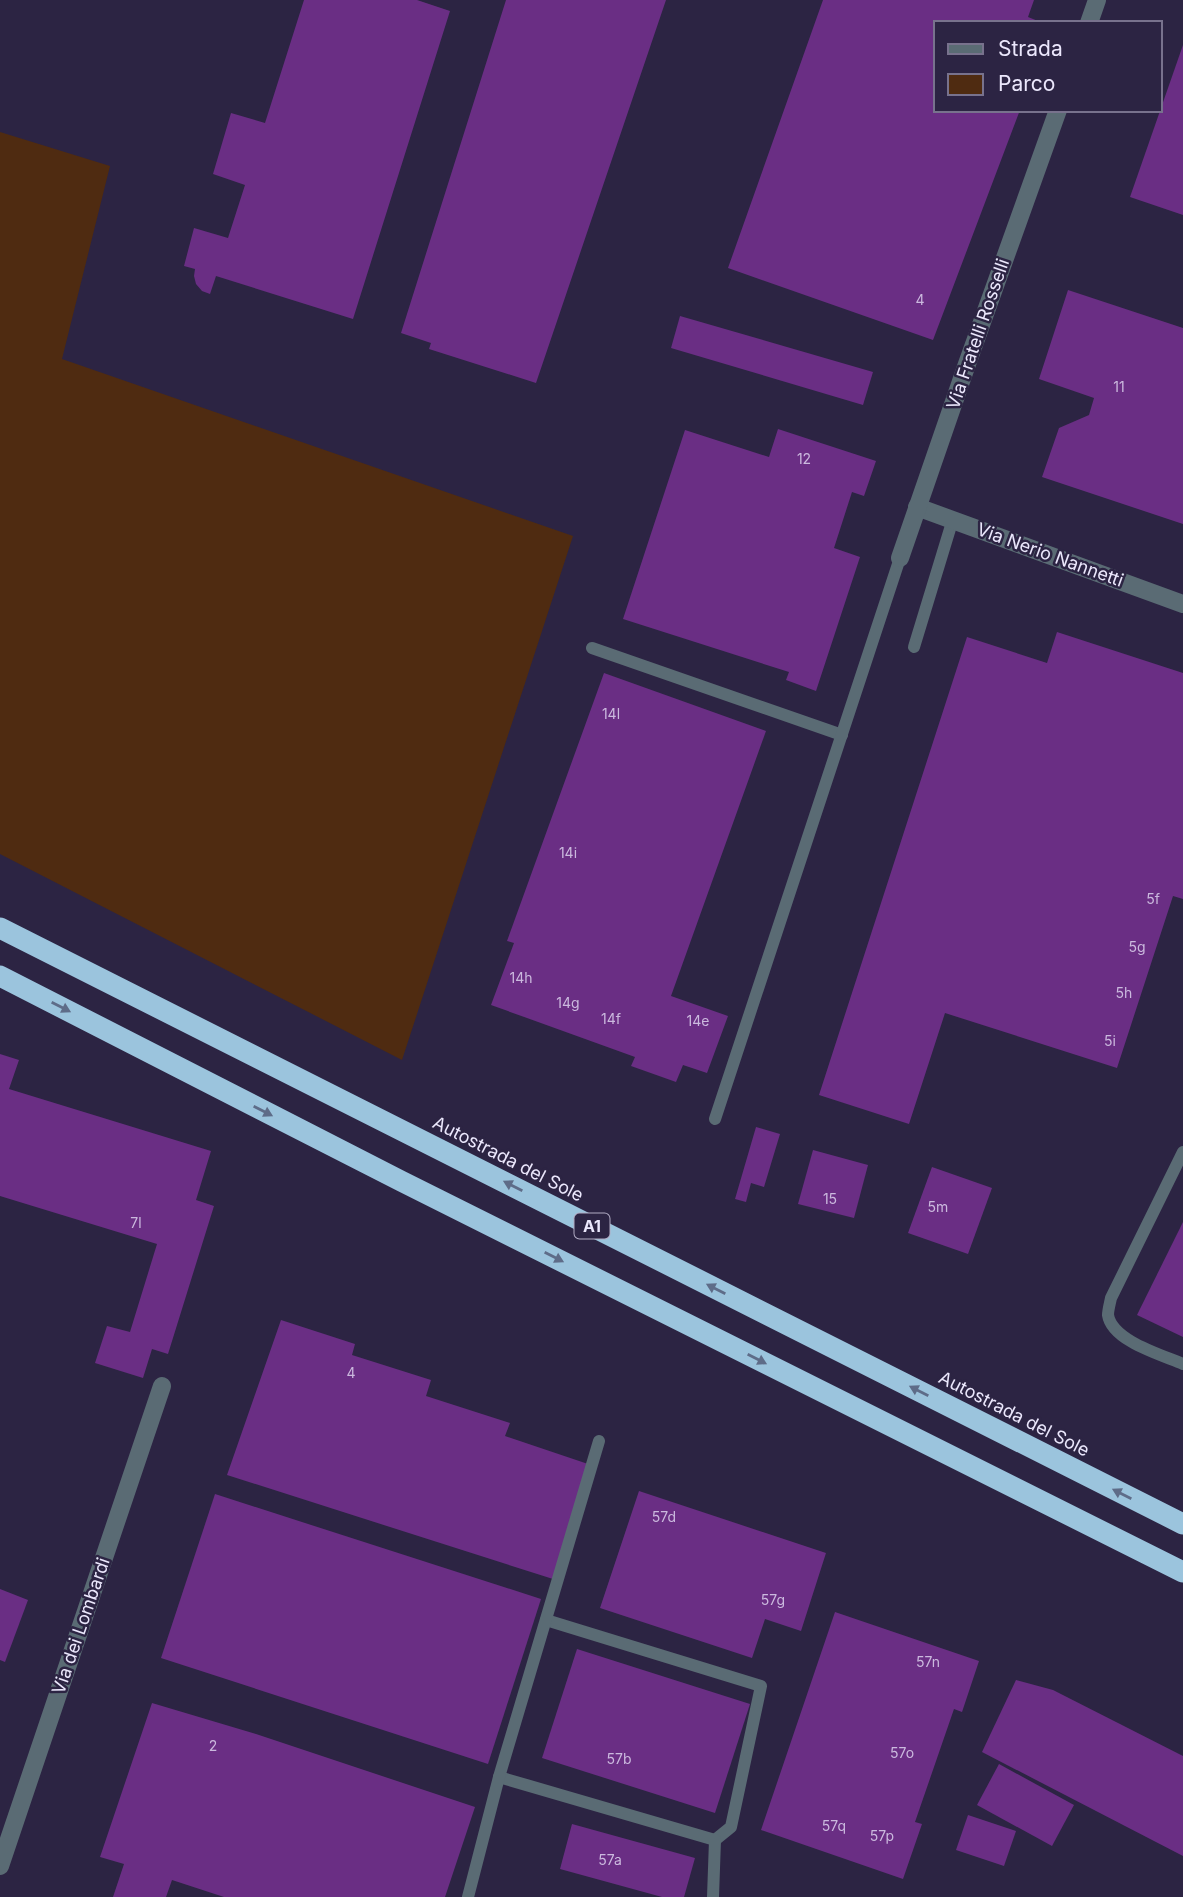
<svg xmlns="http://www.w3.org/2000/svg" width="1183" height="1897" viewBox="0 0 1183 1897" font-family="Inter,sans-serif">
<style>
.green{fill:#4f2b11}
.building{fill:#6a2e84}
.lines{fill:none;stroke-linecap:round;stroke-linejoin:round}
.lane{stroke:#5a6b74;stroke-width:12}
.street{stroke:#5a6b74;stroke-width:18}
.highway{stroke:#9bc4dd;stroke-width:21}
.oneway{fill:#5e6c88}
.labels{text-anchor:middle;stroke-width:5;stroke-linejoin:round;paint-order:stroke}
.number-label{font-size:14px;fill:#cbb9de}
.shield{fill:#2c2443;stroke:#b2acc4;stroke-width:2}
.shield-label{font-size:16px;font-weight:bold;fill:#ebe7fc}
.street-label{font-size:18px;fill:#ebe7fc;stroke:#2c2443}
</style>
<rect width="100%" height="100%" fill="#2c2443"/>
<path class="green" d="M0,132L110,166L62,359L573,536L402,1060L0,854Z"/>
<g class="building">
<path d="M304,0H417L450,11L353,319L216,276L210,294L202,291L196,284L194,276L195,269L184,266L194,228L228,238L245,185L213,174L231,113L265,123Z"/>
<path d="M506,0H666L536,383L429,349L431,343L401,333Z"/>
<path d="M823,0H1034L1028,17L1043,23H936V110H1020L933,340L728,268Z"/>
<path d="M1183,45V215L1130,197Z"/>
<path d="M1068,290L1183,328V524L1042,477L1059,428L1089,415L1094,398L1039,379Z"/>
<path d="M680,316L873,372L863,405L671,348Z"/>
<path d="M778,429L876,461L864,496L852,492L834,548L860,557L816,691L786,680L789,672L623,619L685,430L769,457Z"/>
<path d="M1057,632L1183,673V899L1173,896L1117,1068L945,1013L909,1124L819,1095L967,637L1047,663Z"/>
<path d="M604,673L766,731L671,996L728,1016L707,1073L683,1065L676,1082L631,1066L635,1057L491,1005L514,943L507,941Z"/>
<path d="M0,1054L19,1060L9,1089L211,1151L196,1200L214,1206L168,1354L152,1349L143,1378L95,1363L107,1326L130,1332L157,1244L0,1196Z"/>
<path d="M756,1127L780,1134L764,1187L751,1183L746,1202L735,1199Z"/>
<path d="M813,1150L868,1165L854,1218L798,1204Z"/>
<path d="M932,1167L992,1188L968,1254L908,1233Z"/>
<path d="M1183,1222V1337L1137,1315Z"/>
<path d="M281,1320L355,1344L352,1355L431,1380L426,1396L510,1423L505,1436L591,1465L553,1579L227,1475Z"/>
<path d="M639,1491L826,1553L801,1631L765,1619L752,1658L600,1608Z"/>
<path d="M215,1494L541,1599L488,1764L161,1658Z"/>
<path d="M0,1589L28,1600L5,1662L0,1660Z"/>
<path d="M835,1612L979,1661L962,1712L954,1709L915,1822L922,1824L903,1879L761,1830Z"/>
<path d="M577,1649L750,1704L715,1813L542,1758Z"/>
<path d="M1016,1680L1053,1690L1183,1756V1856L982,1752Z"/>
<path d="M152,1703L256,1734L475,1807L445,1897H224L172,1880L166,1897H113L124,1864L100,1857Z"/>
<path d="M999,1764L1074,1805L1052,1846L977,1805Z"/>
<path d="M968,1815L1016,1831L1004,1866L956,1850Z"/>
<path d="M572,1824L695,1858L684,1897H662L560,1869Z"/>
</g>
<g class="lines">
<g class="lane">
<path d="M914,647L953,519"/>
<path d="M592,648L842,735"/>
<path d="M715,1119L900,558"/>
<path d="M1183,1152L1111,1298C1110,1303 1108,1310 1108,1315C1112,1341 1162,1355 1183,1364"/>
<path d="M546,1620L761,1686L731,1827L715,1840"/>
<path d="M499,1777L715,1840L713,1897"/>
<path d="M468,1897L499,1777L599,1441"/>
</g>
<g class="street">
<path d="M1089,23L1097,0"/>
<path d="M917,507L1183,604"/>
<path d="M900,558L967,364L1058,110"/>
<path d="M0,1866L162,1386"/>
</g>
<g class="highway">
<path d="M0,928L1183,1524"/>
<path d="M0,976L401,1181L1183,1572"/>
</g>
</g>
<defs><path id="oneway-solid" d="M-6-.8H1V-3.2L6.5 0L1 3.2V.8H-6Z" transform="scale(1.75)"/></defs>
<g class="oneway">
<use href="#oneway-solid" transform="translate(61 1007) rotate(27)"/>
<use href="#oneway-solid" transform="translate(263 1111) rotate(27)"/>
<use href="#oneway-solid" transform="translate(513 1186) rotate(-153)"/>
<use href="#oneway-solid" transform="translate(554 1257) rotate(27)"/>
<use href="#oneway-solid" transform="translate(716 1289) rotate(-153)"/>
<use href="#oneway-solid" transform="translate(757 1359) rotate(27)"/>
<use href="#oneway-solid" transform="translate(919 1391) rotate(-153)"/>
<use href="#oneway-solid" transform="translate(1122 1494) rotate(-153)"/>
</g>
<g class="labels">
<g class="number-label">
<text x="920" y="305">4</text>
<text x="1119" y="392">11</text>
<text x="804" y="464">12</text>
<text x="611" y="719">14l</text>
<text x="568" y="858">14i</text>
<text x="1153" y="904">5f</text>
<text x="1137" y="952">5g</text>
<text x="521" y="983">14h</text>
<text x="1124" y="998">5h</text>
<text x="568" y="1008">14g</text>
<text x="611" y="1024">14f</text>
<text x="698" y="1026">14e</text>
<text x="1110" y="1046">5i</text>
<text x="830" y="1204">15</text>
<text x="938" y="1212">5m</text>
<text x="136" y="1228">7l</text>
<text x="351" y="1378">4</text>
<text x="664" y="1522">57d</text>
<text x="773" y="1605">57g</text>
<text x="928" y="1667">57n</text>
<text x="213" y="1751">2</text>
<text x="902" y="1758">57o</text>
<text x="619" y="1764">57b</text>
<text x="834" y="1831">57q</text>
<text x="882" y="1841">57p</text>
<text x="610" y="1865">57a</text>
</g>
<rect class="shield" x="574.5" y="1213.5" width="35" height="25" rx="5"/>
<g class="shield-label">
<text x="592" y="1232">A1</text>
</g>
<g class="street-label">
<text transform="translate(978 334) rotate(-71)" y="6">Via Fratelli Rosselli</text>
<text transform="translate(1050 555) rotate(20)" y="6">Via Nerio Nannetti</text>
<text transform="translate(508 1159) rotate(27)" y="6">Autostrada del Sole</text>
<text transform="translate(1014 1414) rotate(27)" y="6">Autostrada del Sole</text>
<text transform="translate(81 1626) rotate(-71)" y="6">Via dei Lombardi</text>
</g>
</g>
<rect x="934" y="21" width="228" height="91" fill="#2c2443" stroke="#78728d" stroke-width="2"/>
<rect x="948" y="44" width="35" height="10" fill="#5a6b74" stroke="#78728d" stroke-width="2"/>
<text x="998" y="56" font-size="21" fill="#ebe7fc">Strada</text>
<rect x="948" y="74" width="35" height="21" fill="#4f2b11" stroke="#78728d" stroke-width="2"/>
<text x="998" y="91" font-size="21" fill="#ebe7fc">Parco</text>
</svg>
